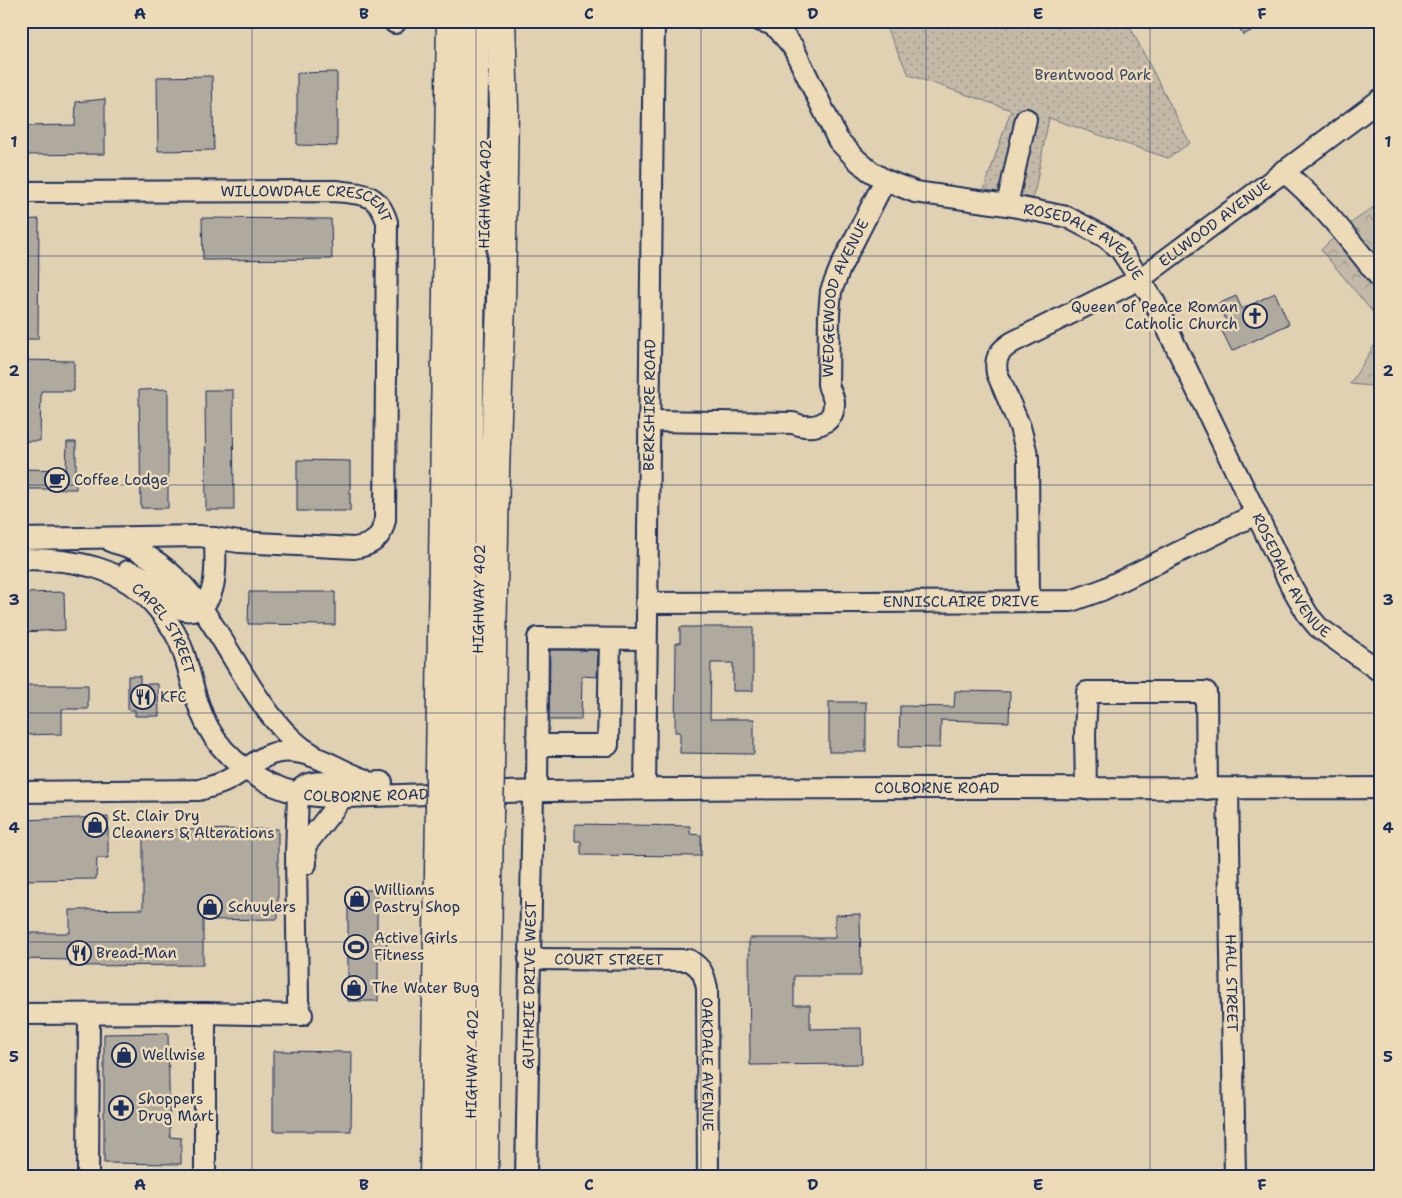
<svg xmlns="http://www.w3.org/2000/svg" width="1402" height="1198" viewBox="0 0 1402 1198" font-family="'Shantell Sans',sans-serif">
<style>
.grass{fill:url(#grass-dots);stroke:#6f7482}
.forest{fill:url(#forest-crowns);stroke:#6f7482}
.building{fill:#b0a99e;stroke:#1b2f5e}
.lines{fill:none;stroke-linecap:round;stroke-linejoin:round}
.minor-casing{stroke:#1b2f5e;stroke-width:24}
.highway-casing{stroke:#1b2f5e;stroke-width:31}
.minor{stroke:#eddbb8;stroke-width:20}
.highway{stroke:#eddbb8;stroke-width:28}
.highway-bridge-casing{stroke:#1b2f5e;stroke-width:31;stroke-linecap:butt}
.highway-bridge{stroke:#eddbb8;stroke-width:28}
.grid{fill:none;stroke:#1b2f5e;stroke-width:1;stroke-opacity:0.55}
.labels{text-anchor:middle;stroke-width:5;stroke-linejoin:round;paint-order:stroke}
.park-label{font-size:15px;fill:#344469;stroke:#eddbb8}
.street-label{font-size:15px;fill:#1b2f5e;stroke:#eddbb8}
.poi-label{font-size:15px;fill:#1b2f5e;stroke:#eddbb8;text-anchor:start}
.neatline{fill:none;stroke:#1b2f5e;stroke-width:2}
.grid-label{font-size:16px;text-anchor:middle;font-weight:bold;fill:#1b2f5e}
</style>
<defs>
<pattern id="grass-dots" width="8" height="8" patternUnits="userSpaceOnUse" patternTransform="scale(1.25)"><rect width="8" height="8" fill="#c3b9a6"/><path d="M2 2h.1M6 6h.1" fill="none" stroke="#9e978a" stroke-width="1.8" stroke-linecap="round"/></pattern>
<pattern id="forest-crowns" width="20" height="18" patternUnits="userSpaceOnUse" patternTransform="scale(1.25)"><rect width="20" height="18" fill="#c3b9a6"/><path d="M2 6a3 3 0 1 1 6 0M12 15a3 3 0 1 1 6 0" fill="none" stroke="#9e978a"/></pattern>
</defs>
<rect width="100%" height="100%" fill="#e0d1b3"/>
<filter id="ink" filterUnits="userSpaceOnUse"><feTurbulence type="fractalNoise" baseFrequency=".02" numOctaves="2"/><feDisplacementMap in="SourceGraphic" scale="10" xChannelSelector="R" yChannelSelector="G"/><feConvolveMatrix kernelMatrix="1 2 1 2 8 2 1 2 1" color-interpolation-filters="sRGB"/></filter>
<g filter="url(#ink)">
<path class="grass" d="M883,21H1127L1190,143L1168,158L1049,118L1033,200L983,192L1011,110L909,75Z"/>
<path class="forest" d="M1381,202V387L1350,384L1379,338L1376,316L1321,250L1341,230Z"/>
<g class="building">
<path d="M1236,21H1271L1243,35Z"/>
<path d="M337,72V146L297,145V73Z"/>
<path d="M212,76L214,150L158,151L157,77Z"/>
<path d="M105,99V154L21,155V126L75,125L76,102Z"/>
<path d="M202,218L331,219L332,259L203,260Z"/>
<path d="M39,219L38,339H21V220Z"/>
<path d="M1275,293L1289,324L1232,351L1222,331L1230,328L1218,304L1236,296L1242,309Z"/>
<path d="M21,360L74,361V391H41L40,441H21Z"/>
<path d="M168,389V508H141L139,390Z"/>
<path d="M205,390H233L234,510H206Z"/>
<path d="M67,442H76V489H21V469L66,470Z"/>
<path d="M297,460L350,461V511H297Z"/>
<path d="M64,592L65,630L21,632V593Z"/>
<path d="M249,592H335V625L248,624Z"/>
<path d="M680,627H753V691H733V663H711L710,719H754V754L680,753V732H675L676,643H680Z"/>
<path d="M550,650H598L597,677L582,676L581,720H549Z"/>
<path d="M128,676H140V684H158L159,716H135V710H128Z"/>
<path d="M21,685H88V709H62V734L21,735Z"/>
<path d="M955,691L1010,692L1009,722L941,720L940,748L899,747L900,706L954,707Z"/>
<rect x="829" y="702" width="37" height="50"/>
<path d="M108,817V858H97L96,879L21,880V820Z"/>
<path d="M575,824L690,826V834L701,835V856L581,855V841H575Z"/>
<path d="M278,829V919L203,920V965L70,966V960L21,959V933H70V910L143,909V830Z"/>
<path d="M348,890H377V933H387V958H378V1001H348Z"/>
<path d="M860,914L861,976H794V1005H810V1029L861,1028L862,1064L750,1065L749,938H835V915Z"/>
<path d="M168,1033L170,1137L181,1138V1164L104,1163V1034Z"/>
<path d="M273,1051L352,1052L351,1131H273Z"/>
</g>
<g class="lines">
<defs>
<g id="minor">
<path d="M395,21V23"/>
<path id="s1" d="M761,21L771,24L778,29L793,47L838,140L857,160L870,171L885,180L915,192L1007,205L1067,217L1105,237L1120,249L1154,301L1289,582L1308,615L1318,627L1381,672"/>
<path d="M1283,171C1321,202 1350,241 1381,279"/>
<path id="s2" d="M21,192L335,191C362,194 378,192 387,222L385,520C381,539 373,545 354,548L239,542L200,536L21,539"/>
<path d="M1007,205L1026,119"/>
<path id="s3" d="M649,421L793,423C810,430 835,426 834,403C834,396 829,391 828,384L829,314L831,291L841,266L885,180"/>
<path d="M112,542C198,562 223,657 273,718C284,732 296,745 312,754"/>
<path id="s4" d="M21,559C75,559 123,566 158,609C169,622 178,635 183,651C192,677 195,704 208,727C225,760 262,785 297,793C314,797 330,797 347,797C691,783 1036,790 1381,788"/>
<path d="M128,571C141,574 152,581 161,590C167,596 171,603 178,607C183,611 190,611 196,609C220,600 215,558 215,538"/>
<path id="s5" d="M1029,602L1028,458L1020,427L997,373C994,357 1000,350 1013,342L1140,279L1381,99"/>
<path id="s6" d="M646,603L1071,601L1102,590L1256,514"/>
<path d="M538,745H608L610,639"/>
<path id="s7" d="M645,789L654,21"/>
<path d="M1086,789L1085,734L1087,692H1206L1207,789"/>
<path id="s8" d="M1228,789L1235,1177"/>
<path d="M21,792L199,790C209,787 219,785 228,780C255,766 265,746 301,753C323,757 342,772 364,779"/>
<path d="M537,792L538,638L646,639"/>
<path d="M306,864L305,846L343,797"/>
<path id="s9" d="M529,959L689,960C702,968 704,974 707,988L708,1177"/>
<path d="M205,1013V1177"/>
<path d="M21,1014L205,1013L302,1015L298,1002L296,854L298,793C306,776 342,784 358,784C366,784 374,782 382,782"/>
<path d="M88,1177L89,1014"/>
<path id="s10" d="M526,1177L533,792"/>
</g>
<g id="highway">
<path d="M440,768L451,21"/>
<path d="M490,769L495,472L501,302L504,108L501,21"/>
<path d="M463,770L475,21"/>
<path d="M434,1177L440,813"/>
<path d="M457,1177L462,811"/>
<path d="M484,1177L489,812"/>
</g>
</defs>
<use href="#minor" class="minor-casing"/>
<use href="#highway" class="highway-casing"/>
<use href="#minor" class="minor"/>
<use href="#highway" class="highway"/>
<defs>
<g id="highway-bridge">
<path d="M462,811L463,770"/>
<path d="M489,812L490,769"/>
<path d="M440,813V768"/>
</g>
</defs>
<use href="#highway-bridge" class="highway-bridge-casing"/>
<use href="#highway-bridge" class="highway-bridge"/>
</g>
</g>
<path class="grid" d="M252,21V1177M476,21V1177M701,21V1177M926,21V1177M1150,21V1177M21,256H1381M21,485H1381M21,713H1381M21,942H1381"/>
<defs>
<symbol id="church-ring" viewBox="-11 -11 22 22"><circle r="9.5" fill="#eddbb8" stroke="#1b2f5e" stroke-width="1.5"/><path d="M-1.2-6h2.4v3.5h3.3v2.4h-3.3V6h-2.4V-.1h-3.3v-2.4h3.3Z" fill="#1b2f5e"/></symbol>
<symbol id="cafe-ring" viewBox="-11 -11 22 22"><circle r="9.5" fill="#eddbb8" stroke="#1b2f5e" stroke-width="1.5"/><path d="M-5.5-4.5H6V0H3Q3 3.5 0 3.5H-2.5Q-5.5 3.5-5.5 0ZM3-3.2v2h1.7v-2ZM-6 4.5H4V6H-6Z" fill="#1b2f5e"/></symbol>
<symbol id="restaurant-ring" viewBox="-11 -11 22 22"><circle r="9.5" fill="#eddbb8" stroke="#1b2f5e" stroke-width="1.5"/><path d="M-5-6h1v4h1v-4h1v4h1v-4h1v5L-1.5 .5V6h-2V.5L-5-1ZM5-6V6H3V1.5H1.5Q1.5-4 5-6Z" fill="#1b2f5e"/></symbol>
<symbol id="shop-ring" viewBox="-11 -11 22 22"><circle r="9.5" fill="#eddbb8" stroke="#1b2f5e" stroke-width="1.5"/><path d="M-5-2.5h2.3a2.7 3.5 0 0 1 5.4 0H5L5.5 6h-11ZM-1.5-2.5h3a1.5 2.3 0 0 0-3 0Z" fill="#1b2f5e"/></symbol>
<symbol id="stadium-ring" viewBox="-11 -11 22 22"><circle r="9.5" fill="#eddbb8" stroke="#1b2f5e" stroke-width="1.5"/><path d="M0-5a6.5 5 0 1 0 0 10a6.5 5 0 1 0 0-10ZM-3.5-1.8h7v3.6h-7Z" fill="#1b2f5e"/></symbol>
<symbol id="pharmacy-ring" viewBox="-11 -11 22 22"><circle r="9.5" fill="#eddbb8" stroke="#1b2f5e" stroke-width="1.5"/><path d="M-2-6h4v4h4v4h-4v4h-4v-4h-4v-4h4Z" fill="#1b2f5e"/></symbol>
</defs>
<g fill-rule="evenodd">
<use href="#church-ring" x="1241" y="302" width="28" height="28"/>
<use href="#cafe-ring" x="43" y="466" width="28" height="28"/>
<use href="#restaurant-ring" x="129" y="683" width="28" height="28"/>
<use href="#shop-ring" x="81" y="811" width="28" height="28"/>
<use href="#shop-ring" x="343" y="885" width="28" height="28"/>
<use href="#shop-ring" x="196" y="893" width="28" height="28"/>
<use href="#stadium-ring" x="342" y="933" width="28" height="28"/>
<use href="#restaurant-ring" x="65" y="939" width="28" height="28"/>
<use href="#shop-ring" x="340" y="974" width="28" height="28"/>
<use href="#shop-ring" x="110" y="1041" width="28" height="28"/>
<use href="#pharmacy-ring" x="107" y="1094" width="28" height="28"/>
</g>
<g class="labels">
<g class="park-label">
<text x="1093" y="80">Brentwood Park</text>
</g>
<g class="street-label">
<text transform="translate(485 194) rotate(-89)" y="5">HIGHWAY 402</text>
<text dy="5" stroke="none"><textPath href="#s2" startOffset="290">WILLOWDALE CRESCENT</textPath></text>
<text dy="5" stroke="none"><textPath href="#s5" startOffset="508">ELLWOOD AVENUE</textPath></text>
<text dy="5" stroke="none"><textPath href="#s1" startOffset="421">ROSEDALE AVENUE</textPath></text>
<text dy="5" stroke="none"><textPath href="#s3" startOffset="308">WEDGEWOOD AVENUE</textPath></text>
<text dy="5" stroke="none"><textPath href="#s7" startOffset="384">BERKSHIRE ROAD</textPath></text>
<text dy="5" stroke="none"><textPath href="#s1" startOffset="826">ROSEDALE AVENUE</textPath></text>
<text transform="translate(479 599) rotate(-89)" y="5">HIGHWAY 402</text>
<text dy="5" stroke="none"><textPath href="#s6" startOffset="315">ENNISCLAIRE DRIVE</textPath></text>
<text dy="5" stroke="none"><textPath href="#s4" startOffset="171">CAPEL STREET</textPath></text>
<text dy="5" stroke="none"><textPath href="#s4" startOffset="1035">COLBORNE ROAD</textPath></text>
<text dy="5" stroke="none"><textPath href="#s4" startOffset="464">COLBORNE ROAD</textPath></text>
<text dy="5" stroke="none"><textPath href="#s9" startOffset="80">COURT STREET</textPath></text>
<text dy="5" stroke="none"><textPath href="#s8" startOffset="194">HALL STREET</textPath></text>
<text dy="5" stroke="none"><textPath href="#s10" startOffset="192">GUTHRIE DRIVE WEST</textPath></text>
<text transform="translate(472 1064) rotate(-89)" y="5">HIGHWAY 402</text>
<text dy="5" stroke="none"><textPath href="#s9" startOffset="271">OAKDALE AVENUE</textPath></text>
</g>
<g class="poi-label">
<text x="1238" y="312" text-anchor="end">Queen of Peace Roman<tspan x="1238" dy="17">Catholic Church</tspan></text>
<text x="74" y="485">Coffee Lodge</text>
<text x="160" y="702">KFC</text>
<text x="112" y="821">St. Clair Dry<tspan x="112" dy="17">Cleaners &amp; Alterations</tspan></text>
<text x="374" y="895">Williams<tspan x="374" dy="17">Pastry Shop</tspan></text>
<text x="228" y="912">Schuylers</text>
<text x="374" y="943">Active Girls<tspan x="374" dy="17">Fitness</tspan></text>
<text x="96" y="958">Bread-Man</text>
<text x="372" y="993">The Water Bug</text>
<text x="142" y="1060">Wellwise</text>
<text x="138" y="1104">Shoppers<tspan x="138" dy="17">Drug Mart</tspan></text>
</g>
</g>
<rect width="1402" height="1198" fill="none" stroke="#eddbb8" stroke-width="55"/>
<rect x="28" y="28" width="1346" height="1142" class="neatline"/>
<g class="grid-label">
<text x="140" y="19">A</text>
<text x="364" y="19">B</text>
<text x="589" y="19">C</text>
<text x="813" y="19">D</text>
<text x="1038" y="19">E</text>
<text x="1262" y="19">F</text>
<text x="14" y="147">1</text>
<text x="1388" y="147">1</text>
<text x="14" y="376">2</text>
<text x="1388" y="376">2</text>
<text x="14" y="605">3</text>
<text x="1388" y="605">3</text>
<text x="14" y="833">4</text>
<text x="1388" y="833">4</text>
<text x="14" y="1062">5</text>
<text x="1388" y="1062">5</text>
<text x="140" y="1190">A</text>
<text x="364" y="1190">B</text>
<text x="589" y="1190">C</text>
<text x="813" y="1190">D</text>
<text x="1038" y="1190">E</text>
<text x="1262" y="1190">F</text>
</g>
</svg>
